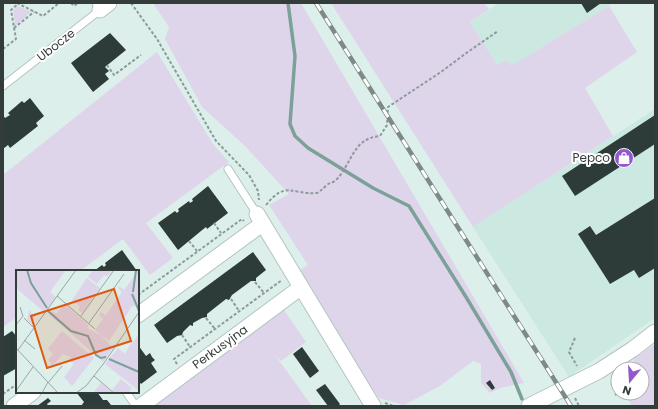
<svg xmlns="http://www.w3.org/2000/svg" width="658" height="409" viewBox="0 0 658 409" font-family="Poppins,sans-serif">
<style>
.built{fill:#cbe8e1}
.green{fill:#dfd5eb}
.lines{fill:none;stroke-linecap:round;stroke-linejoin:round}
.stream{stroke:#7ba199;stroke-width:3.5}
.building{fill:#2d3c39}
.service-casing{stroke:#b2c5c1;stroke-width:9}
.minor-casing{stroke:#b2c5c1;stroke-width:17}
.path{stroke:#8d9b98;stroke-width:2;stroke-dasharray:3 2;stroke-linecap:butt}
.service{stroke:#fff;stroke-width:7}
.minor{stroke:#fff;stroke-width:15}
.rail-casing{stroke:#7d8a87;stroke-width:4.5}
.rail{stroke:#fff;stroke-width:3;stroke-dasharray:9;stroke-linecap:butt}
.labels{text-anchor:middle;stroke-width:4;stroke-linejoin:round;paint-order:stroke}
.street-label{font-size:12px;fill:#343c3a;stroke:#fff}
.poi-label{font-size:12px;fill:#343c3a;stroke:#fff;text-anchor:end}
.inset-river{fill:none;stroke:#7ba199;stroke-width:2}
.inset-road{fill:none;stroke:#99a7a4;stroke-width:1}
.view{fill:#df580e;fill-opacity:0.15;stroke:#df580e;stroke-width:2}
.inset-edge{fill:none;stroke:#343c3a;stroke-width:2}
</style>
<rect width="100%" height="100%" fill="#dcefeb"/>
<g class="built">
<path d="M499,3H614L511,66L497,65L470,22Z"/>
<path d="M655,109V318L569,377L473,227Z"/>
</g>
<g class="green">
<path d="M153,3H301L524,383L500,388L490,393L481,383V364L473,361L440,386L404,405L379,398L349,354L299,271L308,265L269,205L289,194L245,146L202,107L165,39L169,27Z"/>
<path d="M331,3H484L489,9L470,22L497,65L507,60L511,66L609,6L637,52L585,88L613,136L473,227Z"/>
<path d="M18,6L31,12L15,26L13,10Z"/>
<path d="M157,52L213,144L229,162L146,223L173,258L150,275L123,239L80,271H17V317L3,327V175Z"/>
<path d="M284,310L306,342L281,361L275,355L312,406H152Z"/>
<path d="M655,344V406H632L626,395V393H642V369H632L634,359Z"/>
</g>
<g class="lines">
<path class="stream" d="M288,3L295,56L290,124L295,136L308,148L373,188L409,206L466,297L511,372L522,399"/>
</g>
<g class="building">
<path d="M581,3H601L587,13Z"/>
<path d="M110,33L126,50L105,67L109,71L105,74L109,79L93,92L71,63Z"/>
<path d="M30,98L44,116L36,123L38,126L10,148L8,145L3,149V115L5,118L10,115L8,113L22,101L24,103Z"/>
<path d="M655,115V144L575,196L562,176Z"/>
<path d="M208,186L228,213L207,229L206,227L201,231L178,250L158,223L175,211L177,213L179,211L178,209L189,201L190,203L193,201L192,199Z"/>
<path d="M655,198V268L639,278L634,270L610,284L578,234L590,226L596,235Z"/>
<path d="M122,250L137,271H94L102,265L104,267L106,265L105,263Z"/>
<path d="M253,252L266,270L256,278V281H251L232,295L229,300L226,299L207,314V317L202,318L193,323V326L190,325L183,332L182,335L177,336L167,343L154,325Z"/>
<path d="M12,331L17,337V368L3,376V337Z"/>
<path d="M138,345L146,356L150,353L152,357L155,360L151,363L157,372L141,384L138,380Z"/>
<path d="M302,347L319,371L310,378L293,354Z"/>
<path d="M490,380L495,388L492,390L486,383Z"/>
<path d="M325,384L340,404L338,406H328L316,390Z"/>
<path d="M76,392H97L103,400H107L111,405L81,406L84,402Z"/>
<path d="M48,398L51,401L47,404L48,406H37Z"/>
</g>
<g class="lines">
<defs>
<g id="service">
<path d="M3,86L100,10L96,3"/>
<path d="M228,169L257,214"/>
<path d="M126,392L136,406"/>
</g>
<g id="minor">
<path d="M100,10L109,3"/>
<path d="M257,214L373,406"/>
<path d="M138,315L262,224"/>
<path d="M14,406L33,392"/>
<path d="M141,406L300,288"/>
<path d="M529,406L599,371L633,349L655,332"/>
</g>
</defs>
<use href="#service" class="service-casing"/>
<use href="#minor" class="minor-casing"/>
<g class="path">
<path d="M17,3L43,16L59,3"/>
<path d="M71,3L74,6L78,3"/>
<path d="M131,3L157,39L216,141L249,175L258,191L259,200"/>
<path d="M14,28L34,12"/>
<path d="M3,49L16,39L11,10L18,4"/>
<path d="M107,65L114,75L141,55"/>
<path d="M266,205C286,180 292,195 317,193C321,191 323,188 327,185C329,183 332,183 335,181C352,165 352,138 380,136L387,125L388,107L441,72L465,54L498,31"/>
<path d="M214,223L221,233"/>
<path d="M189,241L197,251"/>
<path d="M255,282L264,293"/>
<path d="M138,295L242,219L244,221"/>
<path d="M231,299L239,311"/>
<path d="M206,318L215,329"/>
<path d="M182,335L190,347"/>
<path d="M575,338L569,352L577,366"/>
<path d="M177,364L174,359L282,280"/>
<path d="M3,394L17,384"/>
<path d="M615,395L618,393"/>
<path d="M575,398L579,406"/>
<path d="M385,403L393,406"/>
</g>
<use href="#service" class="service"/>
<use href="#minor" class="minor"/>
<defs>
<path id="rail" d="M316,3L571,406"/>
</defs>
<use href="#rail" class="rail-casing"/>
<use href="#rail" class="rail"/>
</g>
<defs>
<symbol id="shop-disc" viewBox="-11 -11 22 22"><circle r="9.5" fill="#9456cc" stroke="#fff"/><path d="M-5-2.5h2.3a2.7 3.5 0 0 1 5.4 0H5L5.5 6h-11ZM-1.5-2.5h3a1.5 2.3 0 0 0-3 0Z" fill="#fff"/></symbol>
</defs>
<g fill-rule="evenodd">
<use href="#shop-disc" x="613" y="147" width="22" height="22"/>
</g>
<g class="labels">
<g class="street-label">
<text transform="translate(56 45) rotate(-38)" y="4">Ubocze</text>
<text transform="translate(220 347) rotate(-36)" y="4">Perkusyjna</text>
</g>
<g class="poi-label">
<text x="610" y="162">Pepco</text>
</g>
</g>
<g transform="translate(16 270)">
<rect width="123" height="123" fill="#dcefeb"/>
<path d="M0,0H50L34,22L40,27L28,42L0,18ZM77,0H96L91,7L88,5L81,14L72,7ZM119,0H123V41L119,33V37L116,36L93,71L79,60L87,49L83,45L85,42L90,45L106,22L102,18L103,16L108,20L119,5ZM71,8L84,18L66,43L62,40L64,36L56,30ZM47,36H51L66,49L73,56L71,58L85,65L97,78L87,92L33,44L37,41L40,44ZM13,40L19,46L17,55L11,50ZM46,61L78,88L56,116L48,107L58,94L53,90L54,87L47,84L37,95L32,90L37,84L32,79ZM123,64V121L89,94L102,78L109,84L116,71L117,72ZM105,109L116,118L113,123H99L96,120ZM85,113L97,123H77Z" fill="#dfd5eb"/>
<path class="inset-river" d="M11,0L15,13L31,38M117,22L120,0M116,24L123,41M32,41L55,61L72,66L80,85L85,88L90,87M93,89L123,102"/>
<path class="inset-road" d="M41,26L79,59M65,46L98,0M8,48L17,57M73,53L108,4M0,55L7,46L4,37M8,70L19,79M0,78L42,123M2,80L60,0M78,106L98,123M32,113L46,96M0,121L17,97M26,123L32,112M60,123L70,116L88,93L123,42"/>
<path class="view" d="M98,19L115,71L31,98L15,46Z"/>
<rect width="123" height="123" class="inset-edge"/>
</g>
<rect width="658" height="409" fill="none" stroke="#343c3a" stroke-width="8"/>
<g transform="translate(630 381) rotate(198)"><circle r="19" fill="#ffffff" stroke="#aeb1b0"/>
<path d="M0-3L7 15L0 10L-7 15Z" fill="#9456cc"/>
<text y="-6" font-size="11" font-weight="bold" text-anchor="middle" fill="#343c3a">N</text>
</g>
</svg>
